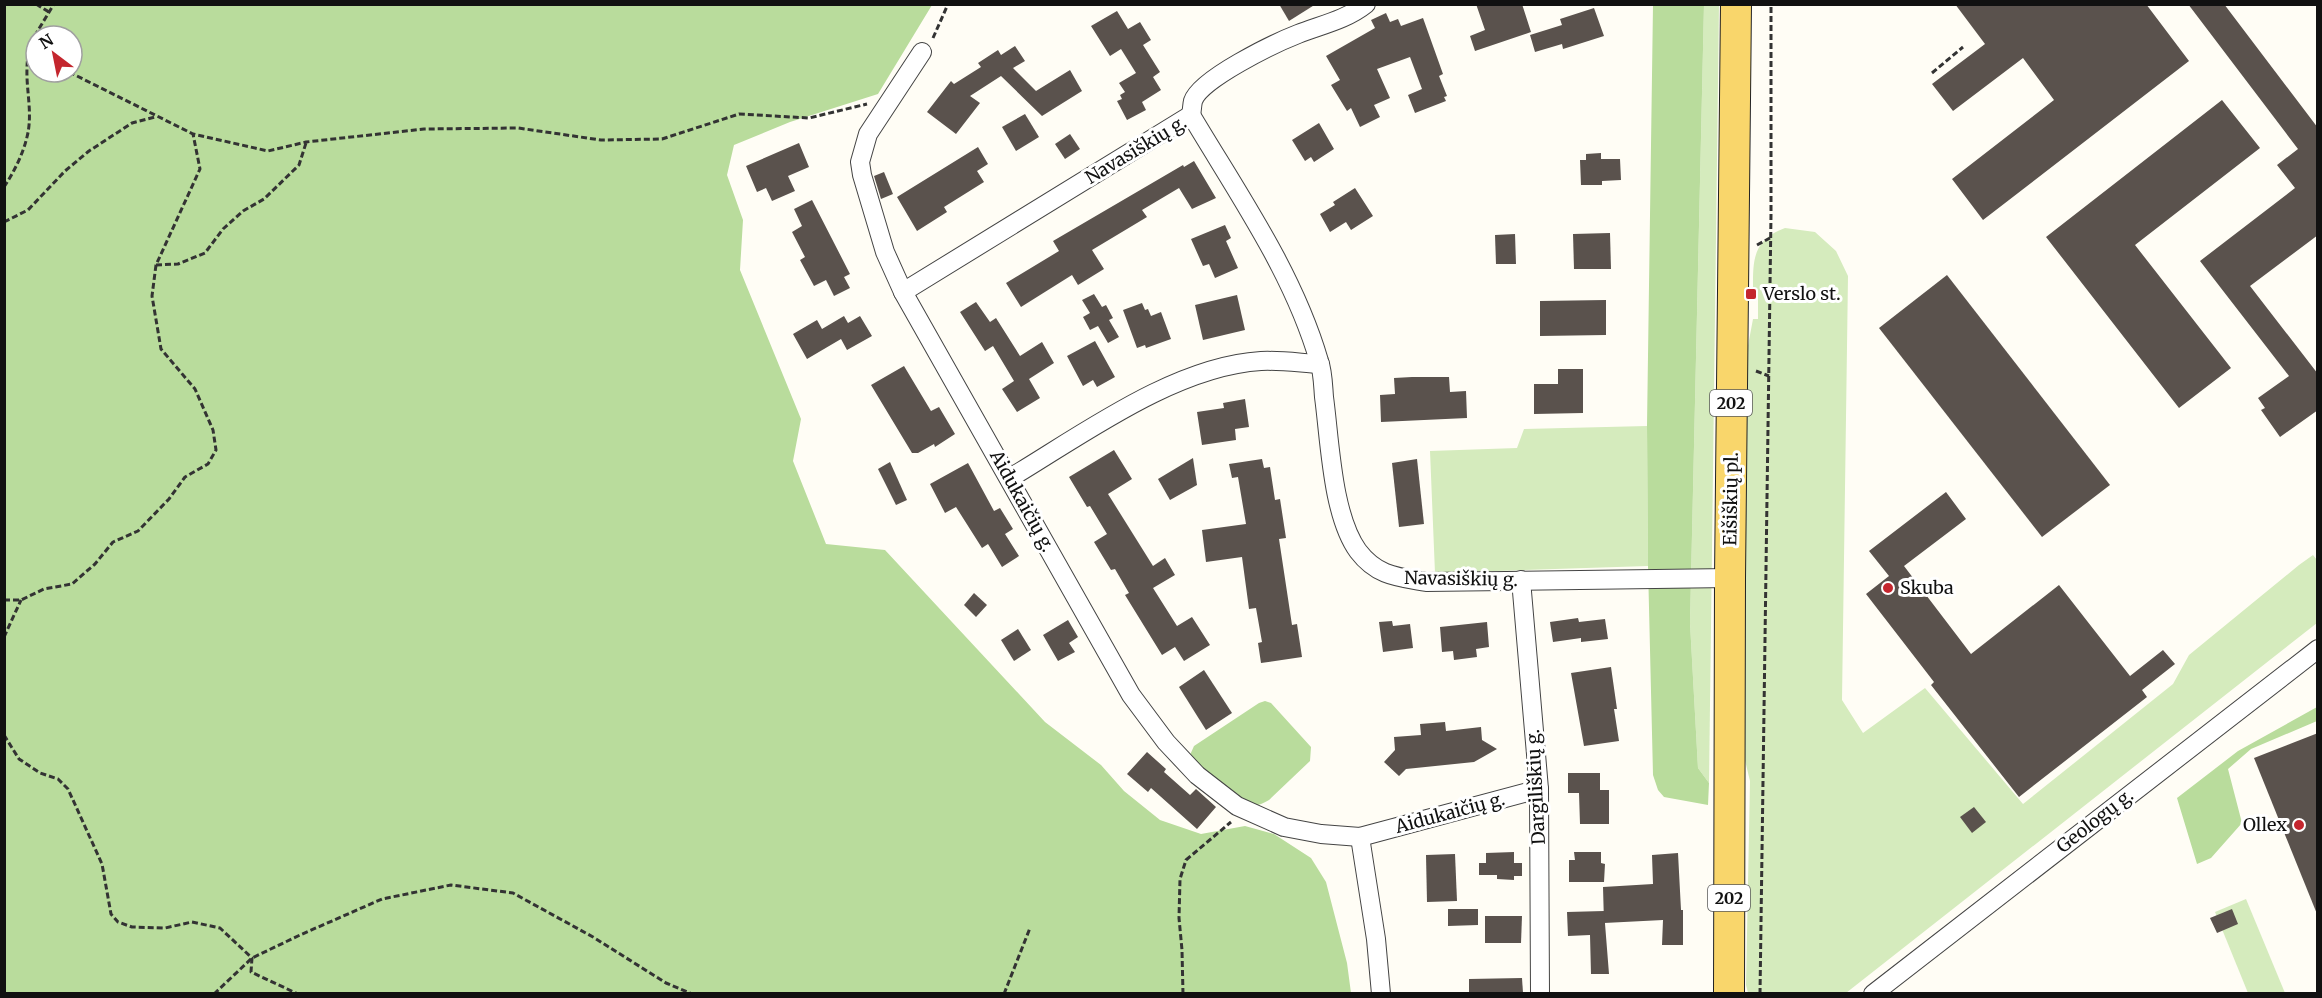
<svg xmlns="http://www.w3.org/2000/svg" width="2322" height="998" viewBox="0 0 2322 998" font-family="Merriweather,serif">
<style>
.green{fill:#d5ebbd}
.forest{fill:#b9dc9c;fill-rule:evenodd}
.building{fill:#5a524d}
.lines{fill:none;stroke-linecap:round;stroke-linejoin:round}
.street-casing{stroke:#444;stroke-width:20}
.primary-casing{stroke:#222;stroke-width:32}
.path{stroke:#333;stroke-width:3;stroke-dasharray:6 3;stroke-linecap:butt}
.street{stroke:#fff;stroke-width:18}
.primary{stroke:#f9d66b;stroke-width:30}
.poi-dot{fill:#c4262e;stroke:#fff;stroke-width:2}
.labels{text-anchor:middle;stroke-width:6;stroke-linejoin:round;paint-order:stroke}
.shield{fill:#fff;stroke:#585858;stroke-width:1.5}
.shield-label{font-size:16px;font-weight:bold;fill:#111}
.street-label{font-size:18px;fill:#111;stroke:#fff}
.poi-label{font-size:18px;fill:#111;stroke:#fff;text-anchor:start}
</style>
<rect width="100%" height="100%" fill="#fffdf5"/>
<g class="green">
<path d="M1719,4L1709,783L1698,768L1690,623L1704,5Z"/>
<path d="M1785,228L1815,232L1836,251L1848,276L1842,700L1863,733L1925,688L2023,804L2173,684L2189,655L2299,565L2313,555L2317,560V623L1846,993H1748L1746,985L1750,781L1742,748L1747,351L1753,319H1758V293H1753C1753,262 1751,241 1785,228Z"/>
<path d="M1647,426L1648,566L1435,573L1430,451L1517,448L1524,429Z"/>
<path d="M2246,899L2285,993H2248L2215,912Z"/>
</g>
<g class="forest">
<path d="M5,4L932,5L878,94L790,122L734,145L727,175L743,220L740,270L801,419L793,461L826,544L885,550L1045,722L1101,765L1124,791L1160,820L1201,834L1245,826L1274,834L1311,858L1326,882L1347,963L1351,993H5ZM36,36H72V72H36Z"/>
<path d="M1653,5H1704L1690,623L1698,768L1709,783L1708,805L1664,797L1658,790L1653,775L1648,566L1647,426Z"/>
<path d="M1265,701L1271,703L1311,747L1310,761L1269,800C1263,803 1257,807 1251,805C1232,798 1201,771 1190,755L1194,746L1259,703Z"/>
<path d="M2317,707V721L2251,749L2228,769L2242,823L2211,858L2197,864L2177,798L2238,751Z"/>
</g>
<g class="building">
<path d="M1279,4H1316L1289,21Z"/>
<path d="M1476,4H1522L1531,32L1475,51L1470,36L1485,30Z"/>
<path d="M1955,4H2146L2189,61L1983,220L1952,179L2054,100L2023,58L1953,111L1932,84L1985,44Z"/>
<path d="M2188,4H2224L2318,128V235L2250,286L2318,374V410L2280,437L2261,410L2265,408L2258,398L2289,376L2200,261L2295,188L2277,165L2298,149Z"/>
<path d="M1594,8L1604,36L1563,49L1562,44L1535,52L1530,35L1562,25L1560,19Z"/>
<path d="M1117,11L1128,29L1140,22L1151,40L1143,45L1160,72L1153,77L1161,90L1142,102L1146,110L1127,120L1117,101L1122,99L1120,95L1125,92L1119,83L1136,73L1121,49L1110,56L1091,26Z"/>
<path d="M1386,13L1390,22L1398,19L1401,26L1423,18L1443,74L1439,76L1447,96L1444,97L1446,101L1415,113L1408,95L1422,89L1410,57L1377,69L1390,98L1374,105L1380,117L1360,127L1351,108L1347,111L1331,85L1340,80L1326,56L1375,28L1371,20Z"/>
<path d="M1015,46L1025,61L1013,68L1036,91L1070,70L1082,91L1042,116L1001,76L970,96L980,103L956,134L927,112L951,81L954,84L981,67L978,63L998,50L1001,55Z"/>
<path d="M2222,100L2260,148L2135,245L2231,368L2179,408L2046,237Z"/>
<path d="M1025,114L1039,137L1016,151L1002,127Z"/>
<path d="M1319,123L1334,149L1314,162L1311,157L1305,161L1292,140Z"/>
<path d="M1070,134L1080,149L1065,159L1055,144Z"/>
<path d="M799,143L809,167L788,176L795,191L772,201L766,188L757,192L746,166Z"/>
<path d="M978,147L988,164L977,171L984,182L944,207L947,212L917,231L897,197Z"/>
<path d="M1601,153V159H1620L1621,180L1602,181V185H1581L1580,160H1586V154Z"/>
<path d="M1194,161L1216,198L1192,209L1179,188L1142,210L1147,217L1092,250L1104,269L1078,285L1072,275L1021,307L1006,283L1059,251L1053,241L1183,165L1184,167Z"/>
<path d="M884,172L893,194L881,199L874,176Z"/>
<path d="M1355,188L1373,216L1351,230L1346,222L1330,232L1320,214L1335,205L1333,202Z"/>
<path d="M812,200L850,274L844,277L850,288L834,296L826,280L814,286L800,260L805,257L792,232L802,226L794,209Z"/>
<path d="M1225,225L1231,238L1226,241L1238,268L1215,278L1209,264L1203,266L1191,239Z"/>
<path d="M1610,233L1611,269H1574L1573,234Z"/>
<path d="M1515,234L1516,264H1496L1495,235Z"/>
<path d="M1947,275L2110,485L2042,537L1879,328Z"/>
<path d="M1094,294L1102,307L1106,305L1113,318L1109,320L1119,337L1108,343L1098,326L1090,330L1083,317L1090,313L1082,300Z"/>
<path d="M1237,295L1245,330L1203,340L1195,305Z"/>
<path d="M1606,300V335L1540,336V301Z"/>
<path d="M976,302L990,322L996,318L1020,356L1042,342L1054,363L1029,379L1040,398L1017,412L1002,389L1014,381L993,346L985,351L960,312Z"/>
<path d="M1142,303L1145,310L1148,309L1151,316L1161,312L1171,339L1146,348L1145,345L1137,348L1123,310Z"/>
<path d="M844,316L848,323L860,316L872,336L847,350L841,339L807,359L793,334L817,320L822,329Z"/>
<path d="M1095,341L1115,377L1097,387L1093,380L1083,386L1067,356Z"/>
<path d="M904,366L931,411L939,407L955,434L935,447L934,444L918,453H912L871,385Z"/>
<path d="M1558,369H1583V413L1534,414V384H1558Z"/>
<path d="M1412,377H1449L1450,392L1466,391L1467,418L1381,422L1380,395L1395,394L1394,378Z"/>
<path d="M1245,399L1249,427L1235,429L1236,440L1202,445L1197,412L1224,408L1223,403Z"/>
<path d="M1114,450L1132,479L1108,494L1153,566L1165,558L1175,575L1153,588L1177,626L1192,617L1210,645L1184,661L1175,647L1162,655L1125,595L1129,593L1115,569L1111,570L1094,542L1107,534L1090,506L1087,507L1069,477Z"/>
<path d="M1193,458L1197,485L1170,500L1158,479Z"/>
<path d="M1262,459L1264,468L1270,467L1275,500L1280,499L1286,538L1279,539L1292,625L1297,624L1302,657L1261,663L1258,643L1262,642L1256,608L1249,609L1242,557L1206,562L1202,530L1246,524L1238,477L1232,478L1229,464Z"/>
<path d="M1417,459L1424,524L1399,527L1392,463Z"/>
<path d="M890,462L907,500L896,505L878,469Z"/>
<path d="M968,463L994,511L1000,508L1013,529L1005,534L1019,556L1002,567L988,544L982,548L956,507L945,513L930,484Z"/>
<path d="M1946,492L1966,519L1904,566L1971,654L2059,585L2130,676L2163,650L2175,664L2142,690L2147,697L2019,797L1931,685L1934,682L1866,594L1889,576L1869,551Z"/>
<path d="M974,593L987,605L976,617L964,605Z"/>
<path d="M1578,618L1579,622L1605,619L1608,639L1581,642V638L1553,642L1550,622Z"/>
<path d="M1068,620L1078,637L1069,643L1075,652L1058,661L1043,635Z"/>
<path d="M1392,621L1393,626L1410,624L1413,648L1383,652L1379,622Z"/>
<path d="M1487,622L1489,647L1476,649L1477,657L1454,660L1453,651L1442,652L1440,627Z"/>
<path d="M1018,629L1031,650L1014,661L1001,640Z"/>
<path d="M1611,667L1617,709H1614L1619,741L1584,746L1571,673Z"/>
<path d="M1204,670L1232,713L1206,730L1179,687Z"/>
<path d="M1445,722L1446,731L1481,727L1482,740L1497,749L1474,762L1406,769L1399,776L1384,762L1395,750L1394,737L1421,735L1420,724Z"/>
<path d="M2318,733V914H2317L2254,758Z"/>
<path d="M1147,752L1166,769L1164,772L1190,795L1196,789L1216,807L1197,829L1151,788L1148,792L1127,774Z"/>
<path d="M1568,773H1600V790H1609V824H1580L1579,793H1568Z"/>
<path d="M1974,807L1986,822L1972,833L1960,817Z"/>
<path d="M1514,852V863H1522V876H1514V880L1497,879V875H1479V863H1486V853Z"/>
<path d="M1574,852H1601V863L1605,864L1604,882H1569V860H1575Z"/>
<path d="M1678,853L1681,910H1683V945H1662L1663,920L1604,923L1603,887L1653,884L1652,855Z"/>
<path d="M1455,854L1457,901L1427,902L1426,855Z"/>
<path d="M1448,909H1478V925L1448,926Z"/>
<path d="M2232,909L2238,924L2217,933L2210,918Z"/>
<path d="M1604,911L1609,974H1591L1590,935L1568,936L1567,912Z"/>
<path d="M1485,916H1522L1521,943H1485Z"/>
<path d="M1522,978L1523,993H1469V979Z"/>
</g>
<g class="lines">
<defs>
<g id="street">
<path d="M922,52L868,134L860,162L862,175L885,252L903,292L1131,695L1166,742L1197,775L1237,806L1284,827L1321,834L1360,837L1539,789"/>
<path d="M1191,115C1192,111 1192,105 1193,101C1200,79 1275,43 1298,34C1321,25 1346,20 1366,4"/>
<path d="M903,292L1191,115C1238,194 1293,272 1319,361C1323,372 1323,385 1324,397C1330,441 1332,515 1358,551C1377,576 1397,577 1426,582L1730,578"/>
<path d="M1010,478C1082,435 1175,366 1261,361C1280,360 1301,363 1320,364"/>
<path d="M1521,580L1539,789L1540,994"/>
<path d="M1360,837L1376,939L1381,994"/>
<path d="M1873,994L2318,649"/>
</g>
<path id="primary" d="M1729,994L1730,578L1736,4"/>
</defs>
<use href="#street" class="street-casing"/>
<use href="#primary" class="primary-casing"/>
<g class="path">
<path d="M36,4L49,12"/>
<path d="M40,36L37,32L54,4"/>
<path d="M933,38L948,4"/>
<path d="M69,72L193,134L268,151L306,142L424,129L518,128L601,140L662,139L739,114L809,118L867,104"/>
<path d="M1932,73L1963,47"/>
<path d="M4,187C14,172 23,154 27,137C33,114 26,90 27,68C27,54 32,44 37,32"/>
<path d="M4,222L28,210L65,171L89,151L132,123L155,117"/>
<path d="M1757,245L1770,238"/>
<path d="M156,265L178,264L205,253L223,229L243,211L264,199L299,165L306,143"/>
<path d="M1756,371L1769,376"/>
<path d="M4,600H21L44,589L72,584L95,564L113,542L138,531L169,499L185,477L208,464L216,450L213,430L195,389L161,349L152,296L156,265L200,169L193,134"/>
<path d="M4,637L21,600"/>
<path d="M4,735L19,759L40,773L58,779L68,789L102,864L111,914L118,922L132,927L165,928L192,922L220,928L252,958L251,972L298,994"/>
<path d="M214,994L252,958L300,935L382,899L451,885L513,893L593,937L666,983L692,994"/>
<path d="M1004,994L1030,928"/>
<path d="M1183,994L1182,950L1179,918L1180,879L1186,860L1231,822"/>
<path d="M1760,994L1771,215V4"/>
</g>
<use href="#street" class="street"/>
<use href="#primary" class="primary"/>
</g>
<g class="poi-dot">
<rect x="1745" y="288" width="12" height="12" rx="3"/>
<circle cx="1888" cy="588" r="6"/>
<circle cx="2299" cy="825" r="6"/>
</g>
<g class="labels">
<g class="shield">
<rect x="1710" y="390" width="42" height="26" rx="4.5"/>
<rect x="1708" y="885" width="42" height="26" rx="4.5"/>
</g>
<g class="shield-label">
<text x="1731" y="409">202</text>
<text x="1729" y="904">202</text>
</g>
<g class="street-label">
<text transform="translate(1136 150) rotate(-31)" y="6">Navasiškių g.</text>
<text transform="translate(1731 499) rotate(-89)" y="6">Eišiškių pl.</text>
<text transform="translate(1022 501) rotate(61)" y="6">Aidukaičių g.</text>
<text transform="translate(1461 579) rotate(1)" y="6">Navasiškių g.</text>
<text transform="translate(1536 787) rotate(-93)" y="6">Dargiliškių g.</text>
<text transform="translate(1450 813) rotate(-15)" y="6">Aidukaičių g.</text>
<text transform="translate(2095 821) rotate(-38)" y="6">Geologų g.</text>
</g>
<g class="poi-label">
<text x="1763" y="300">Verslo st.</text>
<text x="1900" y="594">Skuba</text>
<text x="2287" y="831" text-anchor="end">Ollex</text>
</g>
</g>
<rect width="2322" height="998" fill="none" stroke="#111111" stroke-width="12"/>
<g transform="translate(54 54) rotate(328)"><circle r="28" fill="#ffffff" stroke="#a0a0a0" stroke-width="1.5"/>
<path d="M0-4.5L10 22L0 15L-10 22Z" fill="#c4262e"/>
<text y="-9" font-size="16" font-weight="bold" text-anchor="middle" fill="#111111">N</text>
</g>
</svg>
